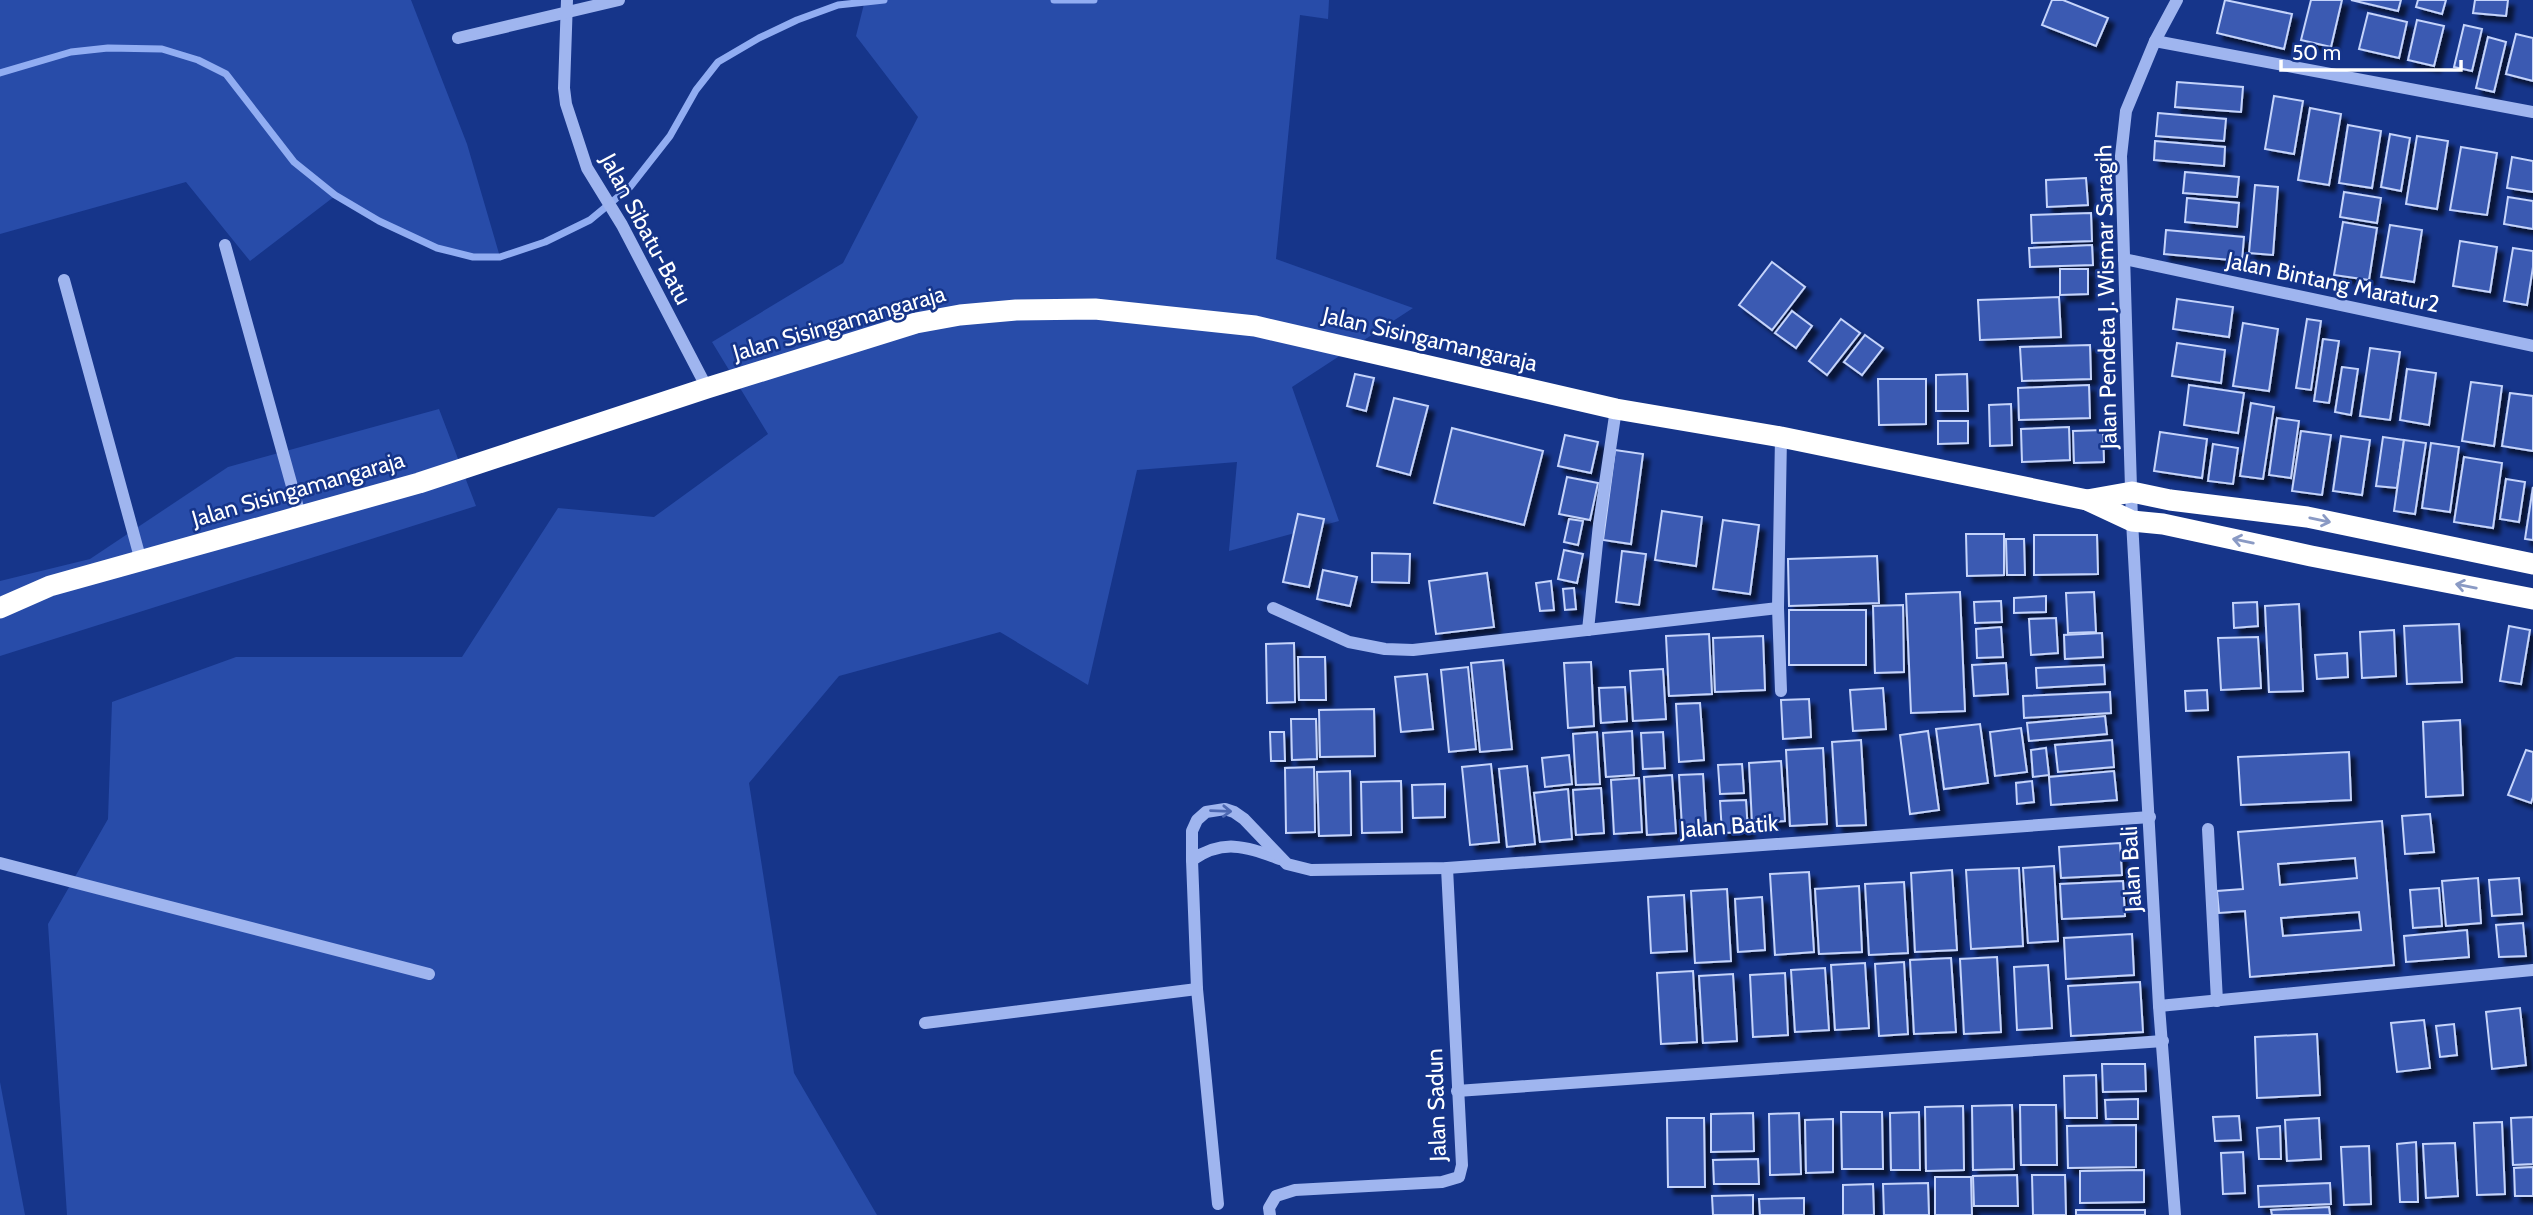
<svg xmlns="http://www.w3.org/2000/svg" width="2533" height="1215" viewBox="0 0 2533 1215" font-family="Cabin,sans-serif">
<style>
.green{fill:#284ca9}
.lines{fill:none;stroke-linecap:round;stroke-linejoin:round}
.stream{stroke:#91adf2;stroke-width:7}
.building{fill:#3a5ab2;stroke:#c5d4fb;stroke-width:2;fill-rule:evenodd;filter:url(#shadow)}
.minor{stroke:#9fb5ef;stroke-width:12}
.highway{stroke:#fff;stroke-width:21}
.oneway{stroke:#8a9ac4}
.oneway2{stroke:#4d68b2}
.labels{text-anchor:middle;stroke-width:5;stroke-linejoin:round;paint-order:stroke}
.street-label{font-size:23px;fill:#fff;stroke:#16358a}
</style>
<defs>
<filter id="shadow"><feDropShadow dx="6" dy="6" stdDeviation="2" flood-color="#0009"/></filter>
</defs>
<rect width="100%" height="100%" fill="#16358a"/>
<g class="green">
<path d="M0,0H411L467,144L500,257C491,257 482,258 473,257C424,250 377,219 335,196L250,261L186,182L0,234Z"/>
<path d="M865,0H1329L1328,19L1300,15L1276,259L1413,308L1292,387L1339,521L1229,551L1237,462L1137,470L1088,685L1000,632L839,676L749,783L794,1073L877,1215H67L48,924L108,819L112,702L236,657H462L558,508L654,517L768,434L712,342L843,263L918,117L856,36Z"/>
<path d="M439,409L476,506L0,656V581L90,559L228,467Z"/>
<path d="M0,1082L25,1215H0Z"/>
</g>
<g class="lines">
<g class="stream">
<path d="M1054,0H1094"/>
<path d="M0,73L71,52L108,48L162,49L198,60L226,74L294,162L335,195L379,221L437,248L473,257H500L545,242L590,220L630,187L670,136L696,90L718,62L759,38L797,20L838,5L884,0"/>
</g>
</g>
<g class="building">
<path d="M2052,0H2063L2108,18L2096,46L2042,25Z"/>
<path d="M2225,0L2292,14L2284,49L2217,33Z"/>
<path d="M2311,0H2342L2331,47L2301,40Z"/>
<path d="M2351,0H2401L2398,11Z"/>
<path d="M2418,0H2446L2442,14L2416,7Z"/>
<path d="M2475,0H2508L2506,16L2473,13Z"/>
<path d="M2368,13L2407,22L2399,58L2359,49Z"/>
<path d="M2417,20L2444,26L2434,66L2408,60Z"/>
<path d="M2464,25L2482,29L2472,71L2454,67Z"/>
<path d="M2516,34L2533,38V81L2506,74Z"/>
<path d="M2488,37L2506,42L2494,92L2476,88Z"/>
<path d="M2177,82L2243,87L2241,112L2175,107Z"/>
<path d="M2274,96L2303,101L2294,154L2265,149Z"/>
<path d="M2310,108L2341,114L2329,185L2298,180Z"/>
<path d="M2158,113L2226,119L2224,141L2156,136Z"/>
<path d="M2348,125L2381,131L2372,188L2339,183Z"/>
<path d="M2390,134L2410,138L2401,191L2381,187Z"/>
<path d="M2417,136L2448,141L2437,209L2406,204Z"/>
<path d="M2155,141L2225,147L2224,166L2154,160Z"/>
<path d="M2461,147L2497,153L2487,215L2450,210Z"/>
<path d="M2512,157L2533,161V192L2507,188Z"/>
<path d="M2185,172L2239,177L2237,197L2183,193Z"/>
<path d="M2086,178L2088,205L2047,207L2046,180Z"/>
<path d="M2255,185L2278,187L2273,255L2249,253Z"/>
<path d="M2344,192L2381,198L2377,223L2340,217Z"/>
<path d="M2508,197L2533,201V229L2504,224Z"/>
<path d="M2187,198L2239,203L2237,227L2185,222Z"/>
<path d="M2091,213L2092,241L2032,243L2031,215Z"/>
<path d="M2343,222L2377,228L2369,280L2334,275Z"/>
<path d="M2390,225L2422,230L2414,282L2381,277Z"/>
<path d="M2166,230L2244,237L2242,261L2164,254Z"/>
<path d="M2460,241L2497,247L2490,292L2453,286Z"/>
<path d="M2092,245L2093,265L2030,267L2029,248Z"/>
<path d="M2513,248L2533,251V267L2527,305L2504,301Z"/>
<path d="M1772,262L1805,287L1772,330L1739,305Z"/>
<path d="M2060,269H2088V294L2060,295Z"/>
<path d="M2059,297L2061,337L1980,340L1978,300Z"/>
<path d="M2177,299L2233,307L2229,337L2173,329Z"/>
<path d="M1792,311L1812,326L1796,348L1775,333Z"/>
<path d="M1841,319L1860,333L1827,375L1809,361Z"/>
<path d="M2307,319L2321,321L2311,390L2296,388Z"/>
<path d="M2243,323L2278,329L2269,391L2233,386Z"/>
<path d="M1865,335L1883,348L1862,375L1844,362Z"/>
<path d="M2323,339L2339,341L2329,403L2314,401Z"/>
<path d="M2177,343L2225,350L2221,383L2172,376Z"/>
<path d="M2090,345L2091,379L2022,381L2020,347Z"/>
<path d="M2370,348L2400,352L2390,420L2360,416Z"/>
<path d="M2342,367L2358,369L2351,415L2335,412Z"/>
<path d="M2407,369L2436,373L2429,425L2400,420Z"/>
<path d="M1355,374L1374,378L1366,411L1347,406Z"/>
<path d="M1967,374L1968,411H1936V375Z"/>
<path d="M1878,379H1926V424L1879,425Z"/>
<path d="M2471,382L2502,386L2494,446L2462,441Z"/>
<path d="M2089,385L2090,418L2019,420L2018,388Z"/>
<path d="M2189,385L2244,393L2238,433L2184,425Z"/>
<path d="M2510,393L2533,396V451L2502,446Z"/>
<path d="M1394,398L1428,406L1410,475L1377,466Z"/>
<path d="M2251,403L2274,407L2263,479L2240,476Z"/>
<path d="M2011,404L2012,445L1990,446L1989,405Z"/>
<path d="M2277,418L2299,421L2291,478L2269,475Z"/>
<path d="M1938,421H1968V443L1938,444Z"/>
<path d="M2069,427L2070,460L2022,462L2021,429Z"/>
<path d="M1452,428L1543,451L1524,525L1434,503Z"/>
<path d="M2103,430L2104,462L2074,463L2073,431Z"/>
<path d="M2301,431L2331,435L2322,495L2292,491Z"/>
<path d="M2160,432L2207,439L2202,478L2154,471Z"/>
<path d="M1565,435L1598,442L1591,473L1558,466Z"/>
<path d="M2341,436L2370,440L2362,495L2333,491Z"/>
<path d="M2383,437L2404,440L2397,488L2376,486Z"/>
<path d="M2404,440L2426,443L2415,514L2394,511Z"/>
<path d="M2431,443L2459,447L2450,512L2422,508Z"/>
<path d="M2213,444L2238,448L2233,484L2208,481Z"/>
<path d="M1615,450L1643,454L1631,544L1603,540Z"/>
<path d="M2464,457L2502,463L2493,528L2454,522Z"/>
<path d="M1567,477L1598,483L1590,520L1559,514Z"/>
<path d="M2506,479L2525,482L2519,522L2500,519Z"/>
<path d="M2533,487V540L2525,539Z"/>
<path d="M1662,511L1702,517L1696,566L1655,560Z"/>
<path d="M1298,514L1324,519L1309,587L1283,582Z"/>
<path d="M1569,519L1583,521L1578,545L1564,542Z"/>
<path d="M1723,520L1759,525L1750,594L1713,589Z"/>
<path d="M1966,534H2004V575L1967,576Z"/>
<path d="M2034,535H2097L2098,574L2034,575Z"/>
<path d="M2006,539H2024L2025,575H2007Z"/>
<path d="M1564,550L1583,554L1577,583L1558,579Z"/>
<path d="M1622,551L1646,554L1639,605L1616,602Z"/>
<path d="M1372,553L1410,554L1409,583L1372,582Z"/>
<path d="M1877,556L1879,603L1789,606L1788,559Z"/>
<path d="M1323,570L1357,577L1350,606L1317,599Z"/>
<path d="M1487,573L1494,627L1436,634L1429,581Z"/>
<path d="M1551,581L1554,610L1540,611L1536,583Z"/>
<path d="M1574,588L1576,609L1565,610L1563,589Z"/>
<path d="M1960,592L1965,711L1911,713L1906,594Z"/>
<path d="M2094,592L2096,632L2068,633L2066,593Z"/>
<path d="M2046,596V612L2014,613V598Z"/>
<path d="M2001,601L2002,622L1975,623L1974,602Z"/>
<path d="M2257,602L2258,626L2234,628L2233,603Z"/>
<path d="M2299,604L2303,691L2269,692L2265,606Z"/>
<path d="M1903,605L1904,672L1875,673L1873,606Z"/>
<rect x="1789" y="610" width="77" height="55"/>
<path d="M2056,618L2058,653L2031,655L2029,619Z"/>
<path d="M2459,624L2462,682L2407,684L2404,626Z"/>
<path d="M2509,626L2530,630L2521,684L2500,681Z"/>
<path d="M2001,627L2003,657L1977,658L1976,629Z"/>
<path d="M2394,630L2396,676L2362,678L2360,632Z"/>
<path d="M2102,633L2103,657L2065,659L2064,635Z"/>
<path d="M1709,634L1712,694L1669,696L1666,636Z"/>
<path d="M1763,636L1765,690L1715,692L1713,638Z"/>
<path d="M2258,637L2261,688L2221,690L2218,638Z"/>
<path d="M1294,643L1295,702L1267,703L1266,644Z"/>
<path d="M2347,653L2348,677L2317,679L2315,655Z"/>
<path d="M1298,657H1325L1326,700H1299Z"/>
<path d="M1503,660L1512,749L1480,752L1471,663Z"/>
<path d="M1591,662L1594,726L1568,728L1564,663Z"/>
<path d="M2006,663L2008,694L1974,696L1972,665Z"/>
<path d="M2104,665L2105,684L2037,688L2036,668Z"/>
<path d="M1468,667L1476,749L1449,752L1441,670Z"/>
<path d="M1663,669L1666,719L1633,721L1630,671Z"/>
<path d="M1427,674L1433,729L1401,732L1395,677Z"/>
<path d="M1625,687L1627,721L1601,723L1599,688Z"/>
<path d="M1883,688L1886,729L1853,731L1850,690Z"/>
<path d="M2207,690L2208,710L2186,711L2185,691Z"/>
<path d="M2110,692L2111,713L2024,718L2023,696Z"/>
<path d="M1809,699L1811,737L1783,739L1781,700Z"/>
<path d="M1700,703L1704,760L1679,762L1676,704Z"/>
<path d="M1374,709L1375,756L1320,757L1319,710Z"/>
<path d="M2105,716L2107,734L2029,741L2027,723Z"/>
<path d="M1291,719H1316L1317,759L1292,760Z"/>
<path d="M2460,720L2463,795L2426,797L2423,722Z"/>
<path d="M1980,724L1988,783L1944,789L1936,729Z"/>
<path d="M2021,728L2027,772L1995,776L1990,732Z"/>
<path d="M1632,731L1634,775L1606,777L1603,733Z"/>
<path d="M1928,731L1939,810L1910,814L1900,735Z"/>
<path d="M1270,732H1284L1285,761H1271Z"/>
<path d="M1597,732L1600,784L1576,785L1573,734Z"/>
<path d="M1663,732L1665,768L1643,769L1641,733Z"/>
<path d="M1861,740L1866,825L1837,826L1832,742Z"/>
<path d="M2112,740L2114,767L2058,772L2055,745Z"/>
<path d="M1823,748L1827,824L1790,826L1786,750Z"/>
<path d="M2046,748L2049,775L2033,777L2031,750Z"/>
<path d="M2526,750L2533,752V797L2531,803L2508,795Z"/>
<path d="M2349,752L2351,800L2241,805L2238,757Z"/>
<path d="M1569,755L1572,784L1545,787L1542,758Z"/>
<path d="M1781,761L1785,821L1752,823L1749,763Z"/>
<path d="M1491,764L1499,842L1470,845L1462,767Z"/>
<path d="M1742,764L1744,793L1720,794L1718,765Z"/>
<path d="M1527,766L1535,844L1507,847L1499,769Z"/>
<path d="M1314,767L1315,832L1286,833L1285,768Z"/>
<path d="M1350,771L1351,835L1319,836L1317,772Z"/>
<path d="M2114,771L2117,800L2051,805L2049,777Z"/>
<path d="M1703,774L1706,826L1682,827L1679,775Z"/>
<path d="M1672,775L1676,833L1647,835L1644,777Z"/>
<path d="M1639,778L1642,832L1614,834L1611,780Z"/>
<path d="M1401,781L1402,832L1362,833L1361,782Z"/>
<path d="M2032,781L2034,802L2017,804L2016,783Z"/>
<path d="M1445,784V817L1413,818L1412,785Z"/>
<path d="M1601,788L1604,833L1576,835L1573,790Z"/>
<path d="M1568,789L1572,839L1540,842L1534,793Z"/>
<path d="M1746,800L1748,832L1722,833L1720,801Z"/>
<path d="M2430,814L2434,852L2405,854L2402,816Z"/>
<path d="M2382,821L2394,965L2250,977L2245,911L2219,913L2217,891L2243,889L2238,832ZM2355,858L2357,878L2280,885L2278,864ZM2359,912L2361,930L2283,936L2281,918Z"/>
<path d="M2120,843L2122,875L2061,878L2059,847Z"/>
<path d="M2054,866L2058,941L2028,943L2023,868Z"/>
<path d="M2019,868L2023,946L1971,949L1966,870Z"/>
<path d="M1952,870L1957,950L1915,952L1911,873Z"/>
<path d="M1809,872L1814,952L1775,955L1770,874Z"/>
<path d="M2478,878L2481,923L2446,926L2442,881Z"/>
<path d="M2519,878L2522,914L2492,916L2489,880Z"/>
<path d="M2123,881L2125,916L2062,919L2060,884Z"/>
<path d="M1904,882L1908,953L1869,955L1865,884Z"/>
<path d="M1859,886L1862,952L1819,954L1815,889Z"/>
<path d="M2439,888L2442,926L2413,928L2410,890Z"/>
<path d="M1727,889L1731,961L1695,963L1691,891Z"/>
<path d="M1684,895L1687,951L1651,953L1648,897Z"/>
<path d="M1762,897L1765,950L1738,952L1735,899Z"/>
<path d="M2523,923L2526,956L2499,957L2496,925Z"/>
<path d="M2467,930L2469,957L2406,962L2404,936Z"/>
<path d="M2132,934L2134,975L2066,979L2064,938Z"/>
<path d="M1997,957L2001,1032L1964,1034L1960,959Z"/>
<path d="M1951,958L1956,1032L1914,1034L1910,960Z"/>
<path d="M1904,962L1908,1034L1879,1036L1875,964Z"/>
<path d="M1865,963L1869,1028L1835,1030L1831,965Z"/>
<path d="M2048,965L2052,1028L2017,1030L2014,967Z"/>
<path d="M1825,968L1829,1030L1795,1032L1791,970Z"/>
<path d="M1693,971L1697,1042L1661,1044L1657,973Z"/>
<path d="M1785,973L1788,1035L1753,1037L1750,975Z"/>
<path d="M1733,974L1737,1041L1703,1043L1699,976Z"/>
<path d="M2140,982L2143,1032L2071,1036L2068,986Z"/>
<path d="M2520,1008L2526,1065L2492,1069L2486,1012Z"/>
<path d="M2424,1020L2430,1068L2397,1072L2391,1023Z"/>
<path d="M2454,1024L2457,1055L2440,1057L2436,1026Z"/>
<path d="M2317,1034L2320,1095L2257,1098L2255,1037Z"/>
<path d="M2102,1064H2145L2146,1091L2103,1092Z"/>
<path d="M2096,1075L2097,1118H2065L2064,1076Z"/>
<path d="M2138,1099V1119H2106L2105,1100Z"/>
<path d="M2012,1105L2014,1169L1973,1170L1972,1106Z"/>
<path d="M2020,1105H2056L2057,1165H2021Z"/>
<path d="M1963,1106L1964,1170L1926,1171L1925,1107Z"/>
<path d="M1841,1112H1882L1883,1169H1842Z"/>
<path d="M1919,1112L1920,1170H1891L1890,1113Z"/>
<path d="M1753,1113L1754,1151L1711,1152V1114Z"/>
<path d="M1799,1113L1801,1174L1770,1175L1769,1114Z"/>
<path d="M2239,1116L2241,1140L2215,1141L2213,1117Z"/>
<path d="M2533,1117V1164L2513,1165L2511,1118Z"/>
<path d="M1667,1118H1704L1705,1187H1668Z"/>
<path d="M2319,1118L2321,1159L2287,1161L2285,1120Z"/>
<path d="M1833,1119V1172L1806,1173L1805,1120Z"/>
<path d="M2502,1122L2505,1194L2477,1195L2474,1123Z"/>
<path d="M2136,1125V1167L2068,1168L2067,1126Z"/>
<path d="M2280,1126L2281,1159H2259L2257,1128Z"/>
<path d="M2416,1142L2418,1202H2400L2397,1144Z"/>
<path d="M2455,1143L2458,1196L2426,1198L2423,1144Z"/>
<path d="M2369,1146L2371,1204L2344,1205L2341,1147Z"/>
<path d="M2243,1152L2245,1193L2223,1194L2221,1153Z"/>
<path d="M1758,1159L1759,1184H1714L1713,1160Z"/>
<path d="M2533,1167V1196H2515L2514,1168Z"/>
<path d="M2144,1170V1202L2080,1203V1171Z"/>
<path d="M2017,1175L2018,1206H1974L1973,1176Z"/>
<path d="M2032,1175H2065L2066,1215H2033Z"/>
<path d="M1935,1177H1971L1972,1215H1935Z"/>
<path d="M1928,1183L1929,1215H1884L1883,1184Z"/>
<path d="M2330,1183L2331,1204L2259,1207L2258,1186Z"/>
<path d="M1873,1184L1874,1215H1843V1185Z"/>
<path d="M1753,1195V1215H1713L1712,1196Z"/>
<path d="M1804,1198V1215H1760L1759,1199Z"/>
<path d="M2329,1207L2330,1215H2272L2271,1210Z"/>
<rect x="2076" y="1210" width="69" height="5"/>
</g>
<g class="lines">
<g class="minor">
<path d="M567,0L564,88L566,104L587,168L622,225L707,388"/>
<path d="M458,38L619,0"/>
<path d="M2155,41L2533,112"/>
<path d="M225,245L300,515"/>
<path d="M2124,259L2533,346"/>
<path d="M64,280L141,561"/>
<path d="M1273,608L1349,642L1385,649L1413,650L1778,608"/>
<path d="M1588,630L1599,524L1616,409"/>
<path d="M1781,691L1778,608L1781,437"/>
<path d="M2208,829L2217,1001"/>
<path d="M1192,860C1224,838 1246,847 1280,859"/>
<path d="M0,863L429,974"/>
<path d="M2159,1006L2533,970"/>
<path d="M925,1023L1197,989"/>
<path d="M1457,1091L2163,1041"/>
<path d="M1218,1204L1197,989L1192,860V831L1197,820L1206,812L1225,809L1234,812L1244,819L1287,864L1311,870L1447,868L2150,817"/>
<path d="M1270,1215L1269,1208L1276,1196L1295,1190L1442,1182L1459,1177L1462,1165L1447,868"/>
<path d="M2175,1215L2159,1006L2132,521L2121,156L2126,111L2155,41L2177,0"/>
</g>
<g class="highway">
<path d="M2087,500L2132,492L2170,500L2307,517L2533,564"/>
<path d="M0,608L50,586L419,483L707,388L916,323L960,315L1016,310L1095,309L1255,326L1616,409L1781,437L2087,500L2132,521L2163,524L2311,556L2533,599"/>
</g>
</g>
<defs><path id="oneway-shaft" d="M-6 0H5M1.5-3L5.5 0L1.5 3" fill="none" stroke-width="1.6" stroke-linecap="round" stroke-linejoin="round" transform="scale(1.75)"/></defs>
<g class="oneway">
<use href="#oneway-shaft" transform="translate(2320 520) rotate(12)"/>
<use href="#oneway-shaft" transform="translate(2243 541) rotate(-168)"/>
<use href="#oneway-shaft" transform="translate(2466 586) rotate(-169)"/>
</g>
<use class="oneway2" href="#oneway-shaft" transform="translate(1221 811) rotate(2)"/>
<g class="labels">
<g class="street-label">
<text transform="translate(646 229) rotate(62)" y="8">Jalan Sibatu-Batu</text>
<text transform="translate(2333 282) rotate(12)" y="8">Jalan Bintang Maratur2</text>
<text transform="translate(2106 297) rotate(-91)" y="8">Jalan Pendeta J. Wismar Saragih</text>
<text transform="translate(839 323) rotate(-16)" y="8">Jalan Sisingamangaraja</text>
<text transform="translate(1430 339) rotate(13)" y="8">Jalan Sisingamangaraja</text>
<text transform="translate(298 489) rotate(-16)" y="8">Jalan Sisingamangaraja</text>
<text transform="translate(1729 826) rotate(-4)" y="8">Jalan Batik</text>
<text transform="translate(2131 869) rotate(-93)" y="8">Jalan Bali</text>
<text transform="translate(1436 1105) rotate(-92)" y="8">Jalan Sadun</text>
</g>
</g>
<path d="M2281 60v10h180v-10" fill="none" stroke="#ffffff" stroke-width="3.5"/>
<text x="2292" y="60" font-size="21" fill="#ffffff" stroke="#16358a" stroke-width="5" paint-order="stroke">50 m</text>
</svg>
